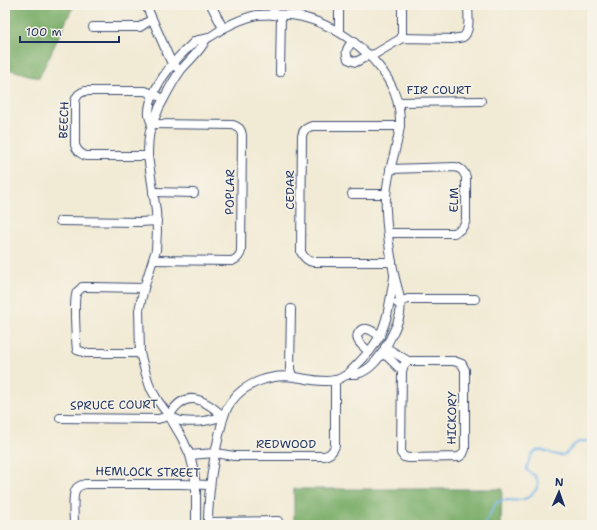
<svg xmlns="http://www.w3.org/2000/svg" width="597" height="530" viewBox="0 0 597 530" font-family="'Shantell Sans',sans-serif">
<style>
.forest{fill:#7aad69;stroke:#4a6e64}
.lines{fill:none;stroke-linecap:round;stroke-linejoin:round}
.stream{stroke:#75b4e8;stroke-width:2}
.minor-casing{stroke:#3b4b70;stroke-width:10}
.minor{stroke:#fff;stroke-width:8}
.labels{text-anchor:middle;stroke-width:3;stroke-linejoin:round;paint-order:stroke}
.street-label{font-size:12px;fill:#1b2f5e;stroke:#f7f3e8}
</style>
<rect width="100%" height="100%" fill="#f7f3e8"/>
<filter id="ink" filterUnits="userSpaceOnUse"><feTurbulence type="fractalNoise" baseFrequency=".025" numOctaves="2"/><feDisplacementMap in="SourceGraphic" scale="8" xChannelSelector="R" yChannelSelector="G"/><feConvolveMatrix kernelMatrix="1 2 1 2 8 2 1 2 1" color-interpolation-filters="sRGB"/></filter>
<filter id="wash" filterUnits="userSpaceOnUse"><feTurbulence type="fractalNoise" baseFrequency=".012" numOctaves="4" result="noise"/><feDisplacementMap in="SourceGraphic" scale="16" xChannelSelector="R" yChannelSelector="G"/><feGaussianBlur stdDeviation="0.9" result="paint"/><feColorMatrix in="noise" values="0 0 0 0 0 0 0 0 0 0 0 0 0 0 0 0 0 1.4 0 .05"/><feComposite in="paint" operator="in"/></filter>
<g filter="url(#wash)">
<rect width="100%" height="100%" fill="#f1ead4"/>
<g class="forest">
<path d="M5,5H75L71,11L39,78L5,68Z"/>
<path d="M294,489H502L501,525H294Z"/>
</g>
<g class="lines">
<path class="stream" d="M483,525C491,519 490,507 498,502C500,500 503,500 506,500C517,501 527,501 534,492C539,487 539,481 534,475C532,473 528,472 527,470C526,467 529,461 530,458C539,440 550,458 563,455C569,453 571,446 577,443C581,441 587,441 592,441"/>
</g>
</g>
<g filter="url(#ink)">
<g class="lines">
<defs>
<g id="minor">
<path d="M146,5L172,64L176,67"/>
<path d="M211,5L223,28"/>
<path d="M273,15L274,5"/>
<path d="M93,27H140L152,19"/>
<path d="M339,32V5"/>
<path d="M402,38V5"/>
<path d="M353,41C347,48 345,50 348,59L356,62L369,55L375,54L402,38L453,39C457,38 460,38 463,37C471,32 468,13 468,5"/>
<path d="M280,72L281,15"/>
<path d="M398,102L481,101"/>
<path d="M152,124C150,120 148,116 149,111C150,90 173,61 189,47C191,45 193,43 195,41C199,39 204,40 208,38C214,35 218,31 224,28C233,23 248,17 257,15C269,14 291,14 302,17C342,27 385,60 397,100C405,126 395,146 390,171C387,184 385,197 386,211C387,232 390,253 394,274C397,289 402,297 400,314C398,325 391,336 386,347C379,358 371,370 357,374C354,374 351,374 348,374C344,376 340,379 336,380C323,383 308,379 295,377C272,374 245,382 231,402C223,412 222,424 219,435C212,465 208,494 208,525"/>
<path d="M152,124L233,125C239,127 241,129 242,135L241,251C240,256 237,259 232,261L153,260"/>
<path d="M148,156H86C80,154 77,151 75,145V101C77,95 79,93 85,91H145L158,96"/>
<path d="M153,192L194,193"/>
<path d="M352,194H386"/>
<path d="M60,221L140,222L157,221"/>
<path d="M388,233H454C461,230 464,227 466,220V177C464,171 461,168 455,167L390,169"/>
<path d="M392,262H313C307,261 304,258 301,252L302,136C303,130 306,128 312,126H400"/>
<path d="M397,303L408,299H475"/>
<path d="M291,309L290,369L292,376"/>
<path d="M385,347L408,361"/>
<path d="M369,352C366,348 359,344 358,340C357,338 357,336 358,334C363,323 374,332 380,336"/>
<path d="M140,353H86L77,350C76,341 73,298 77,292C79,290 81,289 82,287H92L144,288"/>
<path d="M382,354L388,357L402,371L401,453L404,457L409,458L459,457L463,454L465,449V370L462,364L454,361H408L404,365L402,371"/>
<path d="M347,375C356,365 367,356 374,345C388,326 390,300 394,277"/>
<path d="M169,416C185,388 204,399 223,416"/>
<path d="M169,416C173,417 177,420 181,421C195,423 210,421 223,416"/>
<path d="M60,418L158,419L169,416"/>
<path d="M190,455L215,453L234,456H324C330,455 333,452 335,446V380"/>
<path d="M208,522L278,521"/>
<path d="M74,525C74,517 72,494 76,489C78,486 81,485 85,484H180L210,485"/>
<path d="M196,525V485L193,467L190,455L182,438L169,416L158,401L150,387L145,371L140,353L139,310L144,288L156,250L157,231L156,211L148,156C148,148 148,140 150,131C152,123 156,116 159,108C166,95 172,82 181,70C189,60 201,51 206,39"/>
</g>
</defs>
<use href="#minor" class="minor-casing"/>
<use href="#minor" class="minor"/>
</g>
</g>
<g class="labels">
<g class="street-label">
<text x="439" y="94">FIR COURT</text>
<text transform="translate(64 120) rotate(-88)" y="4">BEECH</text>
<text transform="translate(290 190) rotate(-90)" y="4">CEDAR</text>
<text transform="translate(230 192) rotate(-89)" y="4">POPLAR</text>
<text transform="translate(454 200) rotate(-89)" y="4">ELM</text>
<text transform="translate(114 405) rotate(-1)" y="4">SPRUCE COURT</text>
<text transform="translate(452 418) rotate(-89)" y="4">HICKORY</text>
<text x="286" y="448">REDWOOD</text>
<text transform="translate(148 472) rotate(1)" y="4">HEMLOCK STREET</text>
</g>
</g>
<rect width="597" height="530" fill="none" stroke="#f7f3e8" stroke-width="20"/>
<g transform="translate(559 492) rotate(2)" stroke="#f7f3e8" stroke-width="3" paint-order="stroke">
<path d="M0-3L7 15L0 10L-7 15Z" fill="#1b2f5e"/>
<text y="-6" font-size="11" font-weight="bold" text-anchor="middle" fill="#1b2f5e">N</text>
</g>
<path d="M20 36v6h99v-6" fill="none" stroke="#1b2f5e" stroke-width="2"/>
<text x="26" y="36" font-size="12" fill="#1b2f5e" stroke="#f7f3e8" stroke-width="3" paint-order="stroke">100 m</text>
</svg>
